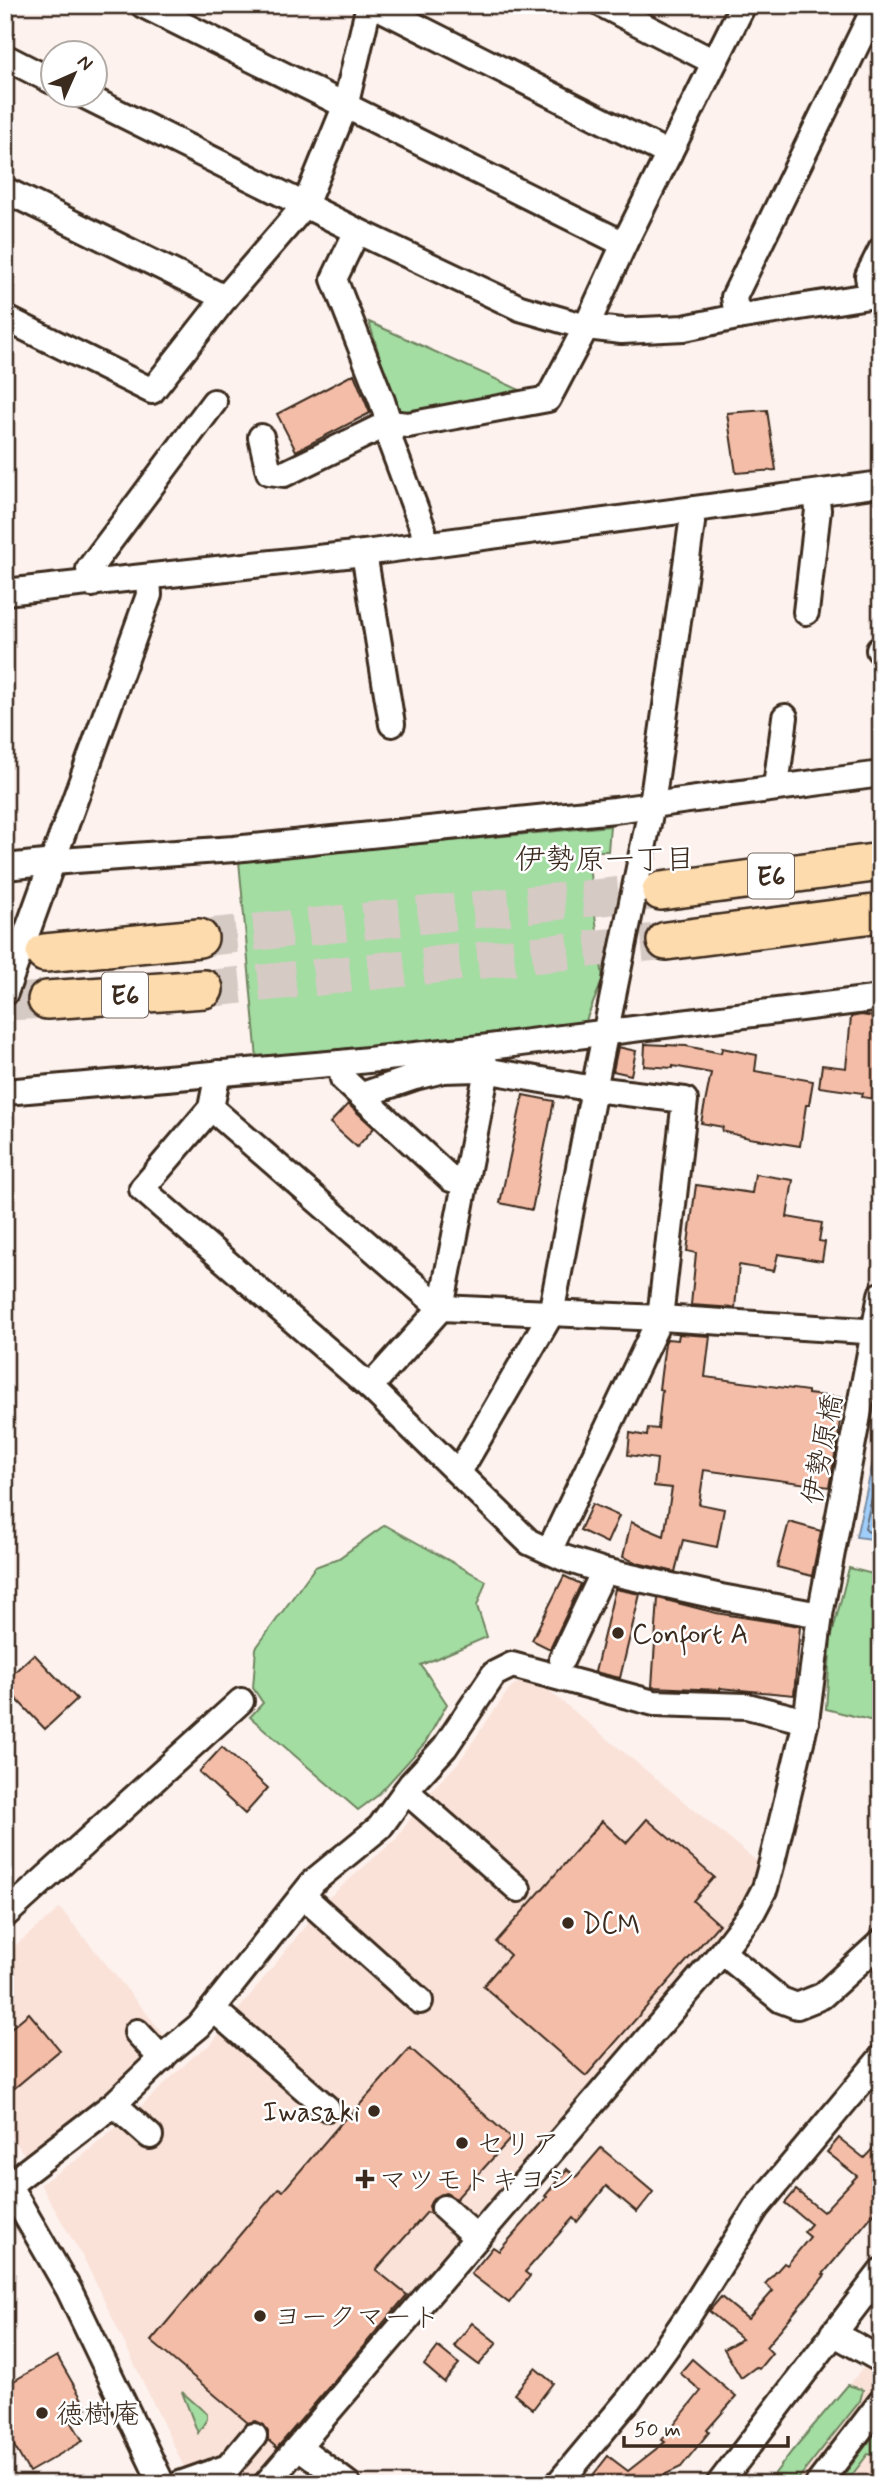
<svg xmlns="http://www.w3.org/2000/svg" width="886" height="2489" viewBox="0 0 886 2489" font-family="Mynerve,'Klee One',sans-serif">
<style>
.built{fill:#fae2d9}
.green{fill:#a3dda2;stroke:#6f8460;stroke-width:2}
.water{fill:#a0cefb;stroke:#788ca3;stroke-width:2}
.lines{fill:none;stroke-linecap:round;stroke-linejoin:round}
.shore{stroke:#636c76;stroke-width:2}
.building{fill:#f4bda8;stroke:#3b2a1e;stroke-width:2}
.highway-tunnel{stroke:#d6cac4;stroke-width:37;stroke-dasharray:37 18;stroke-linecap:butt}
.minor-casing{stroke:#3b2a1e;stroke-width:30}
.highway-casing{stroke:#3b2a1e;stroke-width:42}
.minor{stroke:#fff;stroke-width:24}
.highway{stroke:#fedbac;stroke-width:37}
.poi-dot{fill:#3b2a1e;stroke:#fff;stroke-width:2.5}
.labels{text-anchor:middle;stroke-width:5;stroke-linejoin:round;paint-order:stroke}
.shield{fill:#fff;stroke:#766a62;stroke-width:2}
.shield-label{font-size:26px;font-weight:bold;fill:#3b2a1e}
.street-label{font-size:28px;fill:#3b2a1e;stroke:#fff}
.poi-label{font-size:28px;fill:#3b2a1e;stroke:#fff;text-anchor:start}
.neighbourhood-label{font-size:30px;fill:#3b2a1e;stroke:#fff}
</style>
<rect width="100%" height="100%" fill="#fdf2ee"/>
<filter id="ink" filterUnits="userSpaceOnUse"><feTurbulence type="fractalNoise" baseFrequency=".0143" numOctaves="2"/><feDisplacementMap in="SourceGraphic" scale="14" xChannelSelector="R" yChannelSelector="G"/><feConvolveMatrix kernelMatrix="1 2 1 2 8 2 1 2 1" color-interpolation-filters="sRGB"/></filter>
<g filter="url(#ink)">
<g class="built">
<path d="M524,1681L542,1685L760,1864L745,1904L729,1926L255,2484H192L86,2263L40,2184L81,2157L139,2108L195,2055L211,2044L327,1899L396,1839L427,1795L458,1763L509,1689L515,1684Z"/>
<path d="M60,1908L166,2037L33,2157H26L5,2128V2025L14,2017L5,2005V1954Z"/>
<path d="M881,2344V2484H769L873,2355Z"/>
<path d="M297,2474H311L323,2484H289Z"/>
</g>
<g class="green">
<path d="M369,322L531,395L407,415L398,410L394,403Z"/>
<path d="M610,826L608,851H592L589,866L603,979L584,1025L257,1059L239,861Z"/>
<path d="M385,1525L486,1581L477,1606L487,1637L421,1665L447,1704L425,1743L377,1796L358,1810L250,1717L263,1703L253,1688L256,1648L315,1567L339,1558Z"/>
<path d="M849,1568L881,1576V1723L826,1709L831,1639Z"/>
<path d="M848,2385L863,2390L860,2401L794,2484H767L792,2451Z"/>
<path d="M182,2392L207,2414V2419L198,2433Z"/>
<path d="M881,2426V2457L868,2454L845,2484H837Z"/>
</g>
<path class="water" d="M881,1427V1557L871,1554L873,1539L856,1537Z"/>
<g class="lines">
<path class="shore" d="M881,1459L865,1528L867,1531L879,1536L881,1549"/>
</g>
<g class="building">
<path d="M354,374L370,413L296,451L277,414Z"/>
<path d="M767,410L776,470L736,473L727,413Z"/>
<path d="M861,1015L881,1018V1100L862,1097L863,1093L819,1087L822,1065L846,1068L851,1017Z"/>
<path d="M645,1044L686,1046L721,1053L722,1048L757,1055L755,1071L813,1081L809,1105H806L800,1146L749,1138L722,1131L723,1127L701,1123L711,1073L673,1066V1068L644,1066Z"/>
<path d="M618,1047L636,1051L631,1075L613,1071Z"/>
<path d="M523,1095L554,1101L532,1210L500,1203Z"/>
<path d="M348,1104L374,1128L357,1147L330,1123Z"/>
<path d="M755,1174L793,1180L787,1217L822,1223L819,1241L825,1242L822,1261L778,1254L774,1271L739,1265L735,1308L691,1305L696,1253L687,1251L696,1185L752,1193Z"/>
<path d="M679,1334L710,1336L705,1377L808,1391V1394L842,1398L838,1440L829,1487L704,1470L699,1504L724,1509L717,1547L683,1540L675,1572L637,1563L623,1557L631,1522L664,1536L672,1488L654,1486L657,1459L628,1455L630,1433L647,1436L648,1428L658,1429L662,1390L659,1389L665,1343L667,1339L678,1340Z"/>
<path d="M592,1504L619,1516L607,1543L580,1530Z"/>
<path d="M789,1522L821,1531L812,1576L777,1567Z"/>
<path d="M564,1576L581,1584L550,1649L532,1640Z"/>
<path d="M615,1589L640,1594L620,1678L595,1672Z"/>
<path d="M658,1598L716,1613L800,1626L794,1695L720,1688V1690L652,1687Z"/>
<path d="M34,1654L77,1699L45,1729L5,1687V1681Z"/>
<path d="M222,1747L268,1788L245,1814L199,1772Z"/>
<path d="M647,1819L714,1877L693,1901L719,1924L586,2076L483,1986L510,1955L496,1942L602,1821L626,1843Z"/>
<path d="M29,2013L60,2050L5,2096V2033Z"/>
<path d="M410,2048L511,2138L456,2199L446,2193L433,2198L429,2206L432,2215L427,2212L376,2270L407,2295L277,2448L268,2440V2432L264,2425L256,2421L248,2423L151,2341L279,2188L283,2191L347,2116L349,2117Z"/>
<path d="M839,2138L864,2158L881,2140V2205L823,2274L825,2275L766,2347L772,2353L759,2369L756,2367L741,2378L724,2349L742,2339L709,2311L721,2297L748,2319L773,2291L765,2284L784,2263L787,2265L810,2237L804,2232L811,2224L785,2203L796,2190L823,2212L857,2176L827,2152Z"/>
<path d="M601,2148L653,2192L637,2212L606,2186L577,2222L573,2218L525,2272L530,2276L509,2303L471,2274L493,2247L499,2251L547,2197L545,2196L567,2169L576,2177Z"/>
<path d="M472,2323L497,2343L479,2365L454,2346Z"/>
<path d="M438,2347L459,2364L444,2382L424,2365Z"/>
<path d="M57,2356L87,2408L69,2418L83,2441L29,2472L5,2430V2386Z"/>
<path d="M692,2359L736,2397L707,2430L709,2432L681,2467L645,2484H605L593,2475L608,2456L628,2471L665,2442L662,2440L701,2391L680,2373Z"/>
<path d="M535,2368L553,2383L533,2409L514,2394Z"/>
</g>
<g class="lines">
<g class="highway-tunnel">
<path d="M199,938L661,891"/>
<path d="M204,989L666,941"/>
<path d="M5,1002L47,1000"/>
</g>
<defs>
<g id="minor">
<path d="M143,5L624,244"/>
<path d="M374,5L669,154"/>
<path d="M603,5L714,62"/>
<path d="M5,57L52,81"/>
<path d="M81,94L357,231L520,308L586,327L622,331L684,328L737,317L881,294"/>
<path d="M5,190L225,298"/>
<path d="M357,231L334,279L382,401L389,423L391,443L423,529L425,545"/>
<path d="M871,296L868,276L881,250"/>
<path d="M737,317L734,297L876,5"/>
<path d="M5,318L152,391L225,298L305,205L345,107L369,5"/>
<path d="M261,437L269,472L284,474L389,423L408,425L548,399L586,327L624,244L743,5"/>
<path d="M364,553L392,724"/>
<path d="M92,584L89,569L214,402"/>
<path d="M5,592L364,553L881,484"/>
<path d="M806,612L818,510L816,493"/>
<path d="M879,650L881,651"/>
<path d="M776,787L785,717"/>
<path d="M5,867L75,860L234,849L615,810L881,774"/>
<path d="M5,993L149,595L148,578"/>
<path d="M340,1063L343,1079L451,1179L465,1183"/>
<path d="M218,1073L211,1108L142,1189L370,1387L529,1542L564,1558L604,1571L721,1597L820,1615"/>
<path d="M5,1092L340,1063L481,1048L881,998"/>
<path d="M362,1095L415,1077L443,1070L478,1069L594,1089L685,1100L660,1318L549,1551"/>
<path d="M211,1108L441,1308L660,1318L881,1332"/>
<path d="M370,1387L441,1308L487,1070L483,1056"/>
<path d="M459,1472L551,1314L594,1089L652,804L692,523L691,510"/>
<path d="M562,1659L604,1571"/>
<path d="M406,1791L518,1889"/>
<path d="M303,1896L420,2001"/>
<path d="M5,1915L241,1701"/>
<path d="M722,1952L781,2000L797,2006L822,1996L881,1942"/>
<path d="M213,2009L327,2108"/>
<path d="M137,2032L162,2059"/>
<path d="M114,2104L150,2136"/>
<path d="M5,2179L69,2290L162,2484"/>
<path d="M5,2188L114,2104L170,2050L199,2026L314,1881L380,1827L411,1784L445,1747L494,1674L512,1665L654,1703L747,1706L806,1721"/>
<path d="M444,2208L476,2237"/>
<path d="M833,2333L881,2360"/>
<path d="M299,2447L348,2484"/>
<path d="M180,2484L228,2467L254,2436"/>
<path d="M266,2484L722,1952L753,1911L765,1888L772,1862L806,1721L820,1615L881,1295"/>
<path d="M558,2484L630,2398L666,2348L688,2316L756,2208L881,2058"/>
<path d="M719,2484L881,2272"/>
<path d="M818,2484L881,2402"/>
</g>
<g id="highway">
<path d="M661,891L881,862"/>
<path d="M666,941L881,913"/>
<path d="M45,953L199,938"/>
<path d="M47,1000L204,989"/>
</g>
</defs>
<use href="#minor" class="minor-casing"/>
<use href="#highway" class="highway-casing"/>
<use href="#minor" class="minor"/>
<use href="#highway" class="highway"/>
</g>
</g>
<g class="poi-dot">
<circle cx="618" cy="1633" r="7"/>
<circle cx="568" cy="1923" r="7"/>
<circle cx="374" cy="2111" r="7"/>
<circle cx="462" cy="2143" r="7"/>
<path d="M361.5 2168.5h7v7h7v7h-7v7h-7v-7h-7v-7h7z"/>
<circle cx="260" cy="2316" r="7"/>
<circle cx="42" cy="2413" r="7"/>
</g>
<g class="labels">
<g class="shield">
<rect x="748" y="853.5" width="46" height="45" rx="5"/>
<rect x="102" y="972.5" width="46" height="45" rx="5"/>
</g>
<g class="shield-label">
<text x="771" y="885">E6</text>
<text x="125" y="1004">E6</text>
</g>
<g class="street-label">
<text transform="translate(821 1449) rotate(-79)" y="10">伊勢原橋</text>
</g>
<g class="poi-label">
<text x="632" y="1643">Confort A</text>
<text x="582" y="1933">DCM</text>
<text x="360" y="2121" text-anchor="end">Iwasaki</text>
<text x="476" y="2153">セリア</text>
<text x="379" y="2189">マツモトキヨシ</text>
<text x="274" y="2326">ヨークマート</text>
<text x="56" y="2423">徳樹庵</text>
</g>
<g class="neighbourhood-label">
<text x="605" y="869">伊勢原一丁目</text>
</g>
</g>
<rect width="886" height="2489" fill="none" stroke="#fff" stroke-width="28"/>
<rect x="14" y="14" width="858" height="2461" fill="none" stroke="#3b2a1e" stroke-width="2.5" filter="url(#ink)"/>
<g transform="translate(74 74) rotate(45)"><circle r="33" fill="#ffffff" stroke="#b1aaa5" stroke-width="2"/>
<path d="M0-5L12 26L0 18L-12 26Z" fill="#3b2a1e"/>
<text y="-10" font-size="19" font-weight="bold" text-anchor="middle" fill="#3b2a1e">N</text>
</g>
<path d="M624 2436v10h164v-10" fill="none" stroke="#3b2a1e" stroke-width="3.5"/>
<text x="634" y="2436" font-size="21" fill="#3b2a1e" stroke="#ffffff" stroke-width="5" paint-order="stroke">50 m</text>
</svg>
